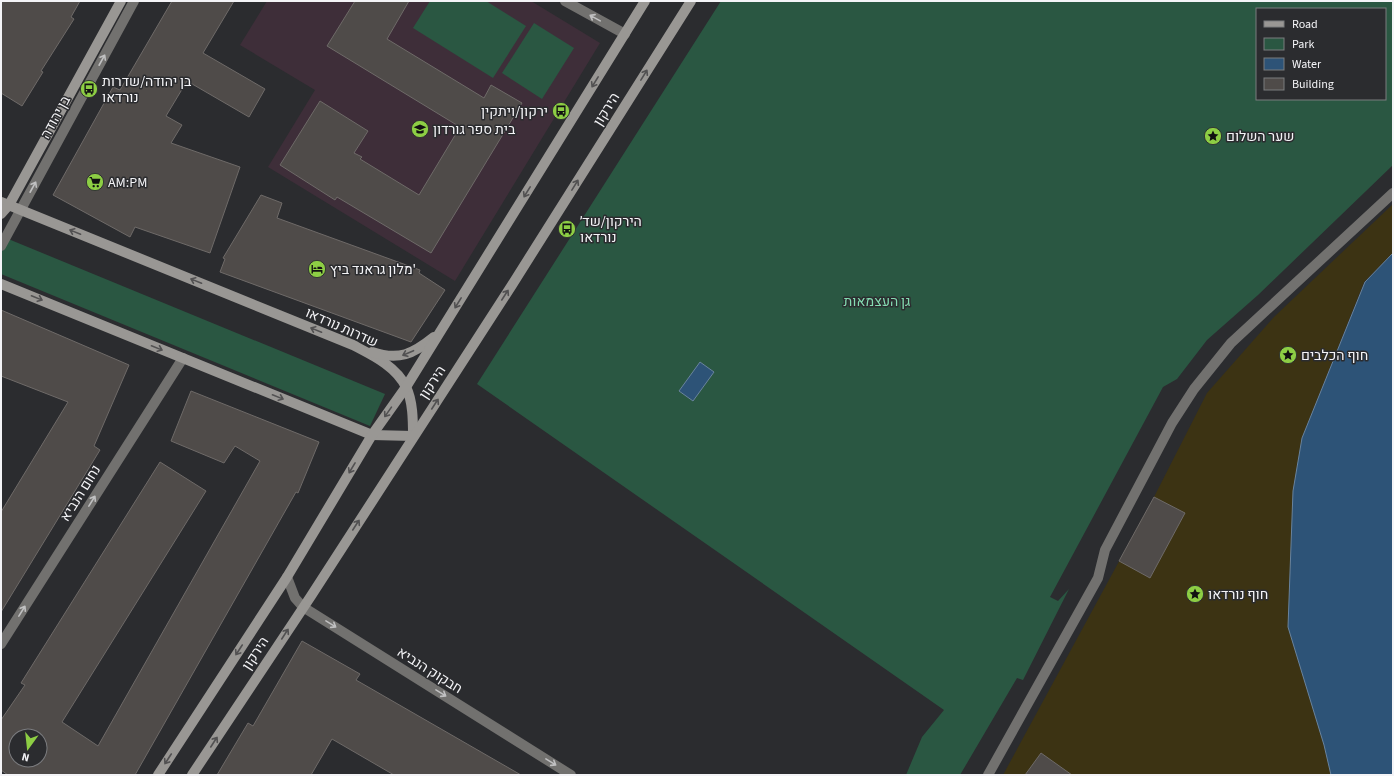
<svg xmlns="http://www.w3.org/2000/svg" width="1394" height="776" viewBox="0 0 1394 776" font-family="'Source Sans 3',Heebo,sans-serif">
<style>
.education{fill:#3e2e39}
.green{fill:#2a5742;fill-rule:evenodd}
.sand{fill:#3c3313}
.water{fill:#2d5377;stroke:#69839d}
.building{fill:#4f4b49;stroke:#6e6a68;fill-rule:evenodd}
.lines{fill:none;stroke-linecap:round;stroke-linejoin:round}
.lane{stroke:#72716f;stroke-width:10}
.street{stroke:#72716f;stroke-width:10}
.secondary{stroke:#999794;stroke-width:10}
.oneway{stroke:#c0c0c1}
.oneway2{stroke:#525152}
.labels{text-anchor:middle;stroke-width:3;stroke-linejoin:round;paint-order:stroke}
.poi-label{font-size:14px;fill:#f4f4f7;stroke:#2b2c2f;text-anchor:start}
.street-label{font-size:14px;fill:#f4f4f7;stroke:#2b2c2f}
.park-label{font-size:14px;fill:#84dcb2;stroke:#2b2c2f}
</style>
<rect width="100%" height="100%" fill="#2b2c2f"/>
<path class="education" d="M267,1H531L600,43L455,281L268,167L315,90L240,45Z"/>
<g class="green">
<path d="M430,1H486L526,26L493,78L413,28Z"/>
<path d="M721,1H1393V165L1258,295L1207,340L1177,379L1163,387L1050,597L1058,601L1069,589L1023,680L1017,678L960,775H906L922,737L944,710L477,384ZM1257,9H1385V99H1257Z"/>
<path d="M534,23L574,48L542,99L502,73Z"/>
<path d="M1,236L385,394L370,426L1,274Z"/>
</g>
<path class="sand" d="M1393,204V253L1364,282L1302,438L1293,491L1324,745L1331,775H1003L1154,497L1207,393L1274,317Z"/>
<g class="water">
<path d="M1393,253V775H1331L1324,745L1288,627L1293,491L1302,438L1365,282Z"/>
<path d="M700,362L714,372L693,401L679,391Z"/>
</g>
<g class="building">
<path d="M1,1H80L71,17L74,19L41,71L43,72L22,106L1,93Z"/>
<path d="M172,1H234L203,53L265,89L249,117L187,81L166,116L182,125L171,143L240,167L210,253L135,227L130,237L53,195L113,87L120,90Z"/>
<path d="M355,1H409L387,39L484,98L491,85L522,103L431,253L337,197L335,200L280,165L320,101L368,131L354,153L362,157L360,159L419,195L460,127L327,46Z"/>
<path d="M261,195L282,203L277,218L420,270L419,273L445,290L411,342L220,272L225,259L223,258Z"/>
<path d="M1,310L129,365L94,446L100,450L1,612V512L68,402L1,376Z"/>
<path d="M191,391L319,442L298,493L296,492L135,775H8L1,770V720L25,685L21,683L160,462L206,491L62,722L98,746L260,461L235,446L224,463L171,441ZM16,736H40V760H16Z"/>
<path d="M1154,497L1185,513L1150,578L1119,561Z"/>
<path d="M302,641L360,674L356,680L521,775H394L332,739L311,775H217L248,723L253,726Z"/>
<path d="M1041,753L1072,775H1025Z"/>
</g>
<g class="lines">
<path class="lane" d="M1,246L134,1"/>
<g class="street">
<path d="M565,1L625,34"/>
<path d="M287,577L295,598L303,607L571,775"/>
<path d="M1,644L183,358"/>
<path d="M988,775L1098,578L1105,550L1172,423L1194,389L1231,343L1393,193"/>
</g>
<g class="secondary">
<path d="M1,202L353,345C372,355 396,366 406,387C413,401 413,421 413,436"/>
<path d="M1,214L9,205L121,1"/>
<path d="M1,284L372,435L413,436"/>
<path d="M372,352C399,361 413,354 434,337"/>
<path d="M158,775L287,577L372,435L406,387L645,1"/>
<path d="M192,775L311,596L512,285L691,1"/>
</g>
</g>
<defs><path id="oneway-shaft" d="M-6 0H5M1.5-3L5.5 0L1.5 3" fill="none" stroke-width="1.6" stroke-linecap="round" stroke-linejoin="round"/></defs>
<g class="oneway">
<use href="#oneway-shaft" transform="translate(595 18) rotate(-151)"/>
<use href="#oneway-shaft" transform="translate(102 60) rotate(-61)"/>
<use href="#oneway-shaft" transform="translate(33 187) rotate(-61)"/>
<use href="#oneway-shaft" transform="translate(92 501) rotate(-58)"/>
<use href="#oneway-shaft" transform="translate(22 611) rotate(-58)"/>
<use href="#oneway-shaft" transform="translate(331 624) rotate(32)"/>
<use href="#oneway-shaft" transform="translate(441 693) rotate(32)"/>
<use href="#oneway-shaft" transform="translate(551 762) rotate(32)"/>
</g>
<g class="oneway2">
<use href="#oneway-shaft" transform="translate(644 75) rotate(-58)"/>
<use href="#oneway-shaft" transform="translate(595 82) rotate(122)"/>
<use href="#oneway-shaft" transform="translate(575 185) rotate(-58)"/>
<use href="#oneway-shaft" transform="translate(527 192) rotate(122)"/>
<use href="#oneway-shaft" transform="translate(75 232) rotate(-158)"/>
<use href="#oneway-shaft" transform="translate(196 281) rotate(-158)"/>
<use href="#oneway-shaft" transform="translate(505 295) rotate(-57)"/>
<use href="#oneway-shaft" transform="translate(37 298) rotate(22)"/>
<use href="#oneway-shaft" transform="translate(458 303) rotate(122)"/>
<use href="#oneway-shaft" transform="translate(316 330) rotate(-158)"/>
<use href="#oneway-shaft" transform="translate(157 348) rotate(22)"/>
<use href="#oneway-shaft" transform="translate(408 353) rotate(157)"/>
<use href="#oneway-shaft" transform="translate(278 397) rotate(22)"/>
<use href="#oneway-shaft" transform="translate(435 404) rotate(-57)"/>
<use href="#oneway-shaft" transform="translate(388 412) rotate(125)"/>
<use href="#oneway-shaft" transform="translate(352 468) rotate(121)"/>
<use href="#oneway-shaft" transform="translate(356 525) rotate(-57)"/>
<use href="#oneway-shaft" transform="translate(285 634) rotate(-57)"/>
<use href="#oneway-shaft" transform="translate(239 650) rotate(123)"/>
<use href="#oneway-shaft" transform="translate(214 742) rotate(-57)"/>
<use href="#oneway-shaft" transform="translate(168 759) rotate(123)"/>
</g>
<defs>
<symbol id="bus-disc" viewBox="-11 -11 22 22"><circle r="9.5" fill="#8dce44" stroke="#2b2c2f"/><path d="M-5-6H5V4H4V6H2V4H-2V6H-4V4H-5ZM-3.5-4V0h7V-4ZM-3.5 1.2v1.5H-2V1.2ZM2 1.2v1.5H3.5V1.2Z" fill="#111"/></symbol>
<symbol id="school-disc" viewBox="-11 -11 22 22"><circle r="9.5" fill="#8dce44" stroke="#2b2c2f"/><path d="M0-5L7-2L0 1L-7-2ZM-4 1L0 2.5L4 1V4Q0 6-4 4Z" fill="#111"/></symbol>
<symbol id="sight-disc" viewBox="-11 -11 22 22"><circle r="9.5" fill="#8dce44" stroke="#2b2c2f"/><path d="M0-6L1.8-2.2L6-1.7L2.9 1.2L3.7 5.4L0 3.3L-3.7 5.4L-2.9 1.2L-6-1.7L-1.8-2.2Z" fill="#111"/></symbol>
<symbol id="supermarket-disc" viewBox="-11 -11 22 22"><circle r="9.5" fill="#8dce44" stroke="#2b2c2f"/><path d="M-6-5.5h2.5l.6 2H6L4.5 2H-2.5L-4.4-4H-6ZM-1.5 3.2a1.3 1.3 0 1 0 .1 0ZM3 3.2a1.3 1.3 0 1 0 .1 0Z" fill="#111"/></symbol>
<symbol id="hotel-disc" viewBox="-11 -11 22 22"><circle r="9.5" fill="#8dce44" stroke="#2b2c2f"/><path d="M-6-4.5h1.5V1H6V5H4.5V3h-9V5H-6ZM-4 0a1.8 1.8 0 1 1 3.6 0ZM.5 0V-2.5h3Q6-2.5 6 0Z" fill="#111"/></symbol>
</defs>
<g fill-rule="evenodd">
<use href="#bus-disc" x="79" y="79" width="20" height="20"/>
<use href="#bus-disc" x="551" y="101" width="20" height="20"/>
<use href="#school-disc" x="410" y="119" width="20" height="20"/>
<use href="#sight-disc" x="1203" y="126" width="20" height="20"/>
<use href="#supermarket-disc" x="85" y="172" width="20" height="20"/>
<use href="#bus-disc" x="557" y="219" width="20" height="20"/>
<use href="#hotel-disc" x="307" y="259" width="20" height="20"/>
<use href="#sight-disc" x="1278" y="345" width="20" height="20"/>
<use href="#sight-disc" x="1185" y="584" width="20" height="20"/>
</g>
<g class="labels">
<g class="poi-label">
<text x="102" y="86">בן יהודה/שדרות<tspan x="102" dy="16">נורדאו</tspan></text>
<text x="548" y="116" text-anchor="end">ירקון/ויתקין</text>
<text x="433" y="134">בית ספר גורדון</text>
<text x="1226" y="141">שער השלום</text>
<text x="108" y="187">AM:PM</text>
<text x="580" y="226">הירקון/שד׳<tspan x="580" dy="16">נורדאו</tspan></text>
<text x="330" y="274">מלון גראנד ביץ'</text>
<text x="1301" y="360">חוף הכלבים</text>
<text x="1208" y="599">חוף נורדאו</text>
</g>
<g class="street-label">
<text transform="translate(606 109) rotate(-58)" y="5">הירקון</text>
<text transform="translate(55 117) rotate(-61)" y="5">בן יהודה</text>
<text transform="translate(342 327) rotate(24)" y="5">שדרות נורדאו</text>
<text transform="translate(432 382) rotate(-57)" y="5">הירקון</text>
<text transform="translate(80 493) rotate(-58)" y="5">נחום הנביא</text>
<text transform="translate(255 653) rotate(-57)" y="5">הירקון</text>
<text transform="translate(430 670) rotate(32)" y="5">חבקוק הנביא</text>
</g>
<g class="park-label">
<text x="877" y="306">גן העצמאות</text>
</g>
</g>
<rect width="1394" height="776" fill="none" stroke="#f4f4f7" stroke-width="4"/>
<rect x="1256" y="8" width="130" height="92" fill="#2b2c2f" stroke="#7b7c7f"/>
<rect x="1264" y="21" width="20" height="6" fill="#999794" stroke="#7b7c7f"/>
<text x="1292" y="28" font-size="12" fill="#f4f4f7">Road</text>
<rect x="1264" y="38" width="20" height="12" fill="#2a5742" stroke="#7b7c7f"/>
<text x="1292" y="48" font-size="12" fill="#f4f4f7">Park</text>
<rect x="1264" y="58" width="20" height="12" fill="#2d5377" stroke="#7b7c7f"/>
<text x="1292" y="68" font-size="12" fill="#f4f4f7">Water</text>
<rect x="1264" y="78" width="20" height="12" fill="#4f4b49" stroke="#7b7c7f"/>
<text x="1292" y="88" font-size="12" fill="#f4f4f7">Building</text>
<g transform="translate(28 748) rotate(195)"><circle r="19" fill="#2b2c2f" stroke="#7b7c7f"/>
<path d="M0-3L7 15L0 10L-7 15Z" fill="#8dce44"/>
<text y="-6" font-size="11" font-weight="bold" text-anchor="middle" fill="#f4f4f7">N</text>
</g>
</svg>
